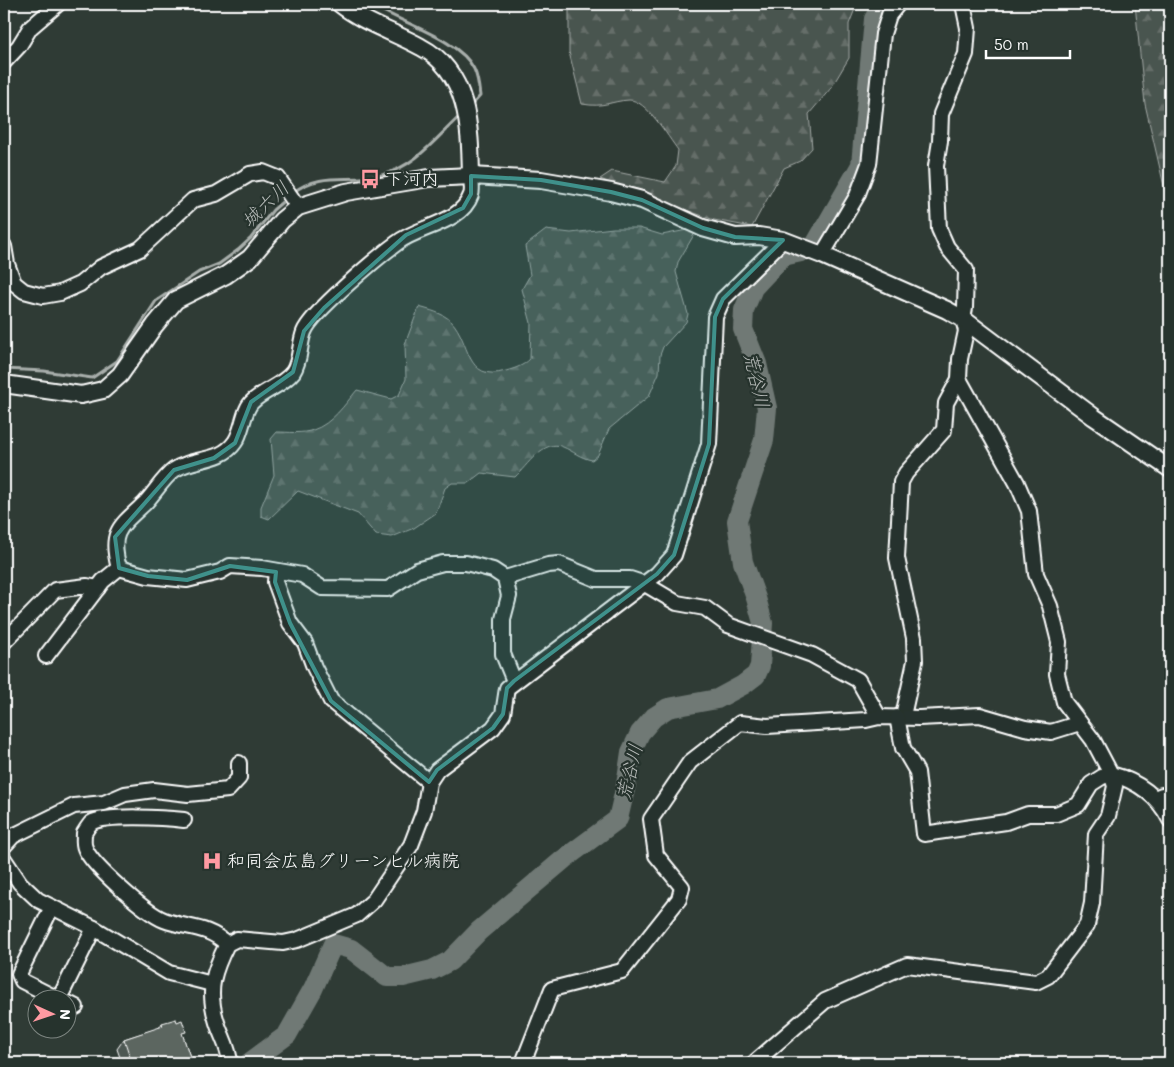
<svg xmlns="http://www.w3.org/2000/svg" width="1174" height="1067" viewBox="0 0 1174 1067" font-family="Mali,'Klee One',sans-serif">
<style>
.forest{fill:url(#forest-firs);stroke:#a4aaa7}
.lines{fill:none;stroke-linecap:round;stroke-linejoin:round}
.stream{stroke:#a9afac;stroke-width:3}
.river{stroke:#707975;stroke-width:20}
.minor-casing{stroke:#fff;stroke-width:18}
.tertiary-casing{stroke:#fff;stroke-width:20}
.minor{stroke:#26332d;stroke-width:14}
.tertiary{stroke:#26332d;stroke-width:16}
.wall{fill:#4e5853;stroke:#fff}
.building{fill:#5b6661;stroke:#fff}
.marked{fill:#3f918b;fill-opacity:0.2;stroke:#3f918b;stroke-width:4;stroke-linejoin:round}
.labels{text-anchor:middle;stroke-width:4.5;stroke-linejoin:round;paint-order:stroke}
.poi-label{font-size:18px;fill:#fff;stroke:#26332d;text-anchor:start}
.water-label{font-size:19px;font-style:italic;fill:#b8bcba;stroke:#26332d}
</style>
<defs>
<pattern id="forest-firs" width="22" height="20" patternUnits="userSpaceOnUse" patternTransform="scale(1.25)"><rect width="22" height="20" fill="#4a544f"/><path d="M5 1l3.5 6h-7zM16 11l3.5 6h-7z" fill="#656e69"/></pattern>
</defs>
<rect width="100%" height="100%" fill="#2f3b35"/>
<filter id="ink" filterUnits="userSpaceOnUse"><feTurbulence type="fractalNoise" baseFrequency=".02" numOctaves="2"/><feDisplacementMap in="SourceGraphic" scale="10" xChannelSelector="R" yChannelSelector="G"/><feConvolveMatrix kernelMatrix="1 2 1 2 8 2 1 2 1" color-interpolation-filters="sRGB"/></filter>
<g filter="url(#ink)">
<g class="forest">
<path d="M569,4H857L849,24V58L831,88L809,114L812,148L800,161L784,168L752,227L714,220L600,179L612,171L665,182L676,166L678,150C668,137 646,99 629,100C610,101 605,108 582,104L569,52Z"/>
<path d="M1135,4H1170V212L1145,104Z"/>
<path d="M613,228H639L662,235L687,230L695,233L678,262L676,272L688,314L686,322L663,347L660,355L659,373L649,396L609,429L598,455L592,460C580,458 573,451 563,447C544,438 527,466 515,477L481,473L468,483H452L445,488L436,513L414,528L392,537L376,535L358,514L298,491L269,519L261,516V507L274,475L271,439L277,432C288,432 303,434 313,430C332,424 345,404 357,390L391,399L399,395L406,379L405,344L419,307C429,310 443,313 451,321C471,341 464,383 506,371C516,368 523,366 530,359L531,323L522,289L530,275L525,246L546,230L571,233Z"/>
</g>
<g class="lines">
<g class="stream">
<path d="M371,4C398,22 460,39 474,69C478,77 479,87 480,96L471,106"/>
<path d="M292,193C323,170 349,184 382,175C417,165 435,139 461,115"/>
<path d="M4,369L44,371L92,378L117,361L156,301L199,272L219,264L238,250L251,238L273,210L288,197"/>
</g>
<g class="river">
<path d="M816,243L861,165L874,19L883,4"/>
<path d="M249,1063L287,1035L313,989L333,944L351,949L387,977H403L432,970L450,961L479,931L564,859L618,819L626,785L631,752L640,733L654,717L668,708L717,699L743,685L756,675L760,666L763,623L756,598L743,562L737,521L764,440L767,408L757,364L743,329L744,310L753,288L783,256L801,252"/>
</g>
<defs>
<g id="minor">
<path d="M963,4L968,28L966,54L941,114L940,141L936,166L939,229L947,247L966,270L965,308L963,319L966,331L960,359L959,379L1017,483L1029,511L1036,574L1050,606L1059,642L1057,674L1064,702L1093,740L1111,774C1137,781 1158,796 1170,820"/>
<path d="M4,62L19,46L30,28L58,4"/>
<path d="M4,246L7,264L14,283L24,291L43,296L60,293L80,284L101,267L140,249L193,200L216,194L250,174L263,172L278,178L298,207"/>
<path d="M822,255L857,196L869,164L883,34L889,15L898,4"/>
<path d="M119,568C109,533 119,527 144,504C154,494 163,478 174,470C192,457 221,463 235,442C243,431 243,409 253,401C265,390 283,385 293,372C301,360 299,345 304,332C311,313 378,257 397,243C418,226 461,224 471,195C473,190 471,182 471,176"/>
<path d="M276,572L275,582L290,623L305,643L314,667L331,701L429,782"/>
<path d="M505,578L509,596L503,619V654L514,681"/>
<path d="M4,642L55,590L87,586L98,588"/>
<path d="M46,656L103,581L119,568L148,576L187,580L220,572L230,566L262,568L302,575L322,588L388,589L417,570L443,563H466L493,570L505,578L548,565L559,564L596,579H630L645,584L677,603L705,608L728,625L812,655L858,680L879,717"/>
<path d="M903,716L915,661L914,638L897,558L901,482L906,473L944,430L946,403L959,379"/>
<path d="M1155,798L1162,795L1170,796"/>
<path d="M184,820C166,818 106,814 91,823C89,825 86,830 84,833C84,837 83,844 85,848C91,865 146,913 164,920C188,929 206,925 227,944"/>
<path d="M4,846L13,836L74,806L104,803L125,794L154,790L188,794L228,790L239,778V763"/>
<path d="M4,859L20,883L38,900L94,928L169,973L212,984"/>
<path d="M52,907L19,974L22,981L60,1000"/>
<path d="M59,999L94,928"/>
<path d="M68,1003L76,1007"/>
<path d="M230,1063C229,1046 220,1035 216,1019C207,989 214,970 227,944L237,939L283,943L297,940L357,915L374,900L411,845L424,811L429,782L437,770L493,728L503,714L507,688L657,574L674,555L709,444L715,317L723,299L783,240"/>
<path d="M523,1063L552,989L622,971L679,899L682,887L656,855L651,819L690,762L740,723L767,726L866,720L879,717L919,718L980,715L1025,728L1051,732L1080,723"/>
<path d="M754,1063L825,1001L907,965L1036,982L1048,976L1087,925L1092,903L1096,834L1108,816L1115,786L1111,774L1102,777L1091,784L1078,805L1056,814H1028L1006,822L924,834L917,772L903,748L897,717"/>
</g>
<g id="tertiary">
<path d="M340,4C364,23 394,32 421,47C469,72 470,128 471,176"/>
<path d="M4,384L81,395L103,390L120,375L155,325L176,300L226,275L250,258L282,220L298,207L346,192L429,178L471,176L541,180L611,192L642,200L703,228L735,237L759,236L783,240L822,255L947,310L963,319L1094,417L1170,469"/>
</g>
</defs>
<use href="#minor" class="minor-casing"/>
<use href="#tertiary" class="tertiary-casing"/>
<use href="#minor" class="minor"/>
<use href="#tertiary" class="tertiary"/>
</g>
<path class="wall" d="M162,1023L183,1036L192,1063H122L117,1049L124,1039L159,1028Z"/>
<path class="building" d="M176,1019L177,1022L182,1020L186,1032L182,1033L192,1063H132L124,1039L163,1026L162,1023Z"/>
</g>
<path class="marked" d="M471,176L541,180L611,192L642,200L703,228L735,237L783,240L723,299L715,317L709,444L674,555L657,574L514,681L507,688L503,714L493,728L437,770L429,782L331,701L290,623L275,582L276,572L230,566L187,580L148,576L119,568L115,537L174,470L214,458L235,443L251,402L293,372L304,331L324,308L406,235L463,208L471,194Z"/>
<defs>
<symbol id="bus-bare" viewBox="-9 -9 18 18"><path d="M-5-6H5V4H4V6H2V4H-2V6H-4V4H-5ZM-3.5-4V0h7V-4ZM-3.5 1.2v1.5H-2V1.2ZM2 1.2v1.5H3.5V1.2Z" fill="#ff9aa2" stroke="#26332d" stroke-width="2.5" paint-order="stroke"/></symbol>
<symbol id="hospital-bare" viewBox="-9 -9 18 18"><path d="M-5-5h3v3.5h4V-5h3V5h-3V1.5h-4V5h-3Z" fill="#ff9aa2" stroke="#26332d" stroke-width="2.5" paint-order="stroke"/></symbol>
</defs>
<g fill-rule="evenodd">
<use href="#bus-bare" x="356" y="165" width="28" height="28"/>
<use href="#hospital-bare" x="198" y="847" width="28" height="28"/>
</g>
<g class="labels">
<g class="poi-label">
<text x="385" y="185">下河内</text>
<text x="227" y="867">和同会広島グリーンヒル病院</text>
</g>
<g class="water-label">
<text transform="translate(265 204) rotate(-44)" y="7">城六川</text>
<text transform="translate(757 380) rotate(77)" y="7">荒谷川</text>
<text transform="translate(629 772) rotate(-76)" y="7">荒谷川</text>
</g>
</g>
<rect width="1174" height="1067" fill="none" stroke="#26332d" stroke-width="20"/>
<rect x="10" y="10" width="1154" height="1047" fill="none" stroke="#fff" stroke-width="2" filter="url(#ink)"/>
<g transform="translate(52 1014) rotate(93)"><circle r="24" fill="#26332d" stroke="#7d8581"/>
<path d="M0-4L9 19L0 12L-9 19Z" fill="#ff9aa2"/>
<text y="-8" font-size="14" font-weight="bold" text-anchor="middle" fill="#ffffff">N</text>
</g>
<path d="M986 50v8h84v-8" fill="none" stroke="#ffffff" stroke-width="2.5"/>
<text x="994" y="50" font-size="15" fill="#ffffff" stroke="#26332d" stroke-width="4" paint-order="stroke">50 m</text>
</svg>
